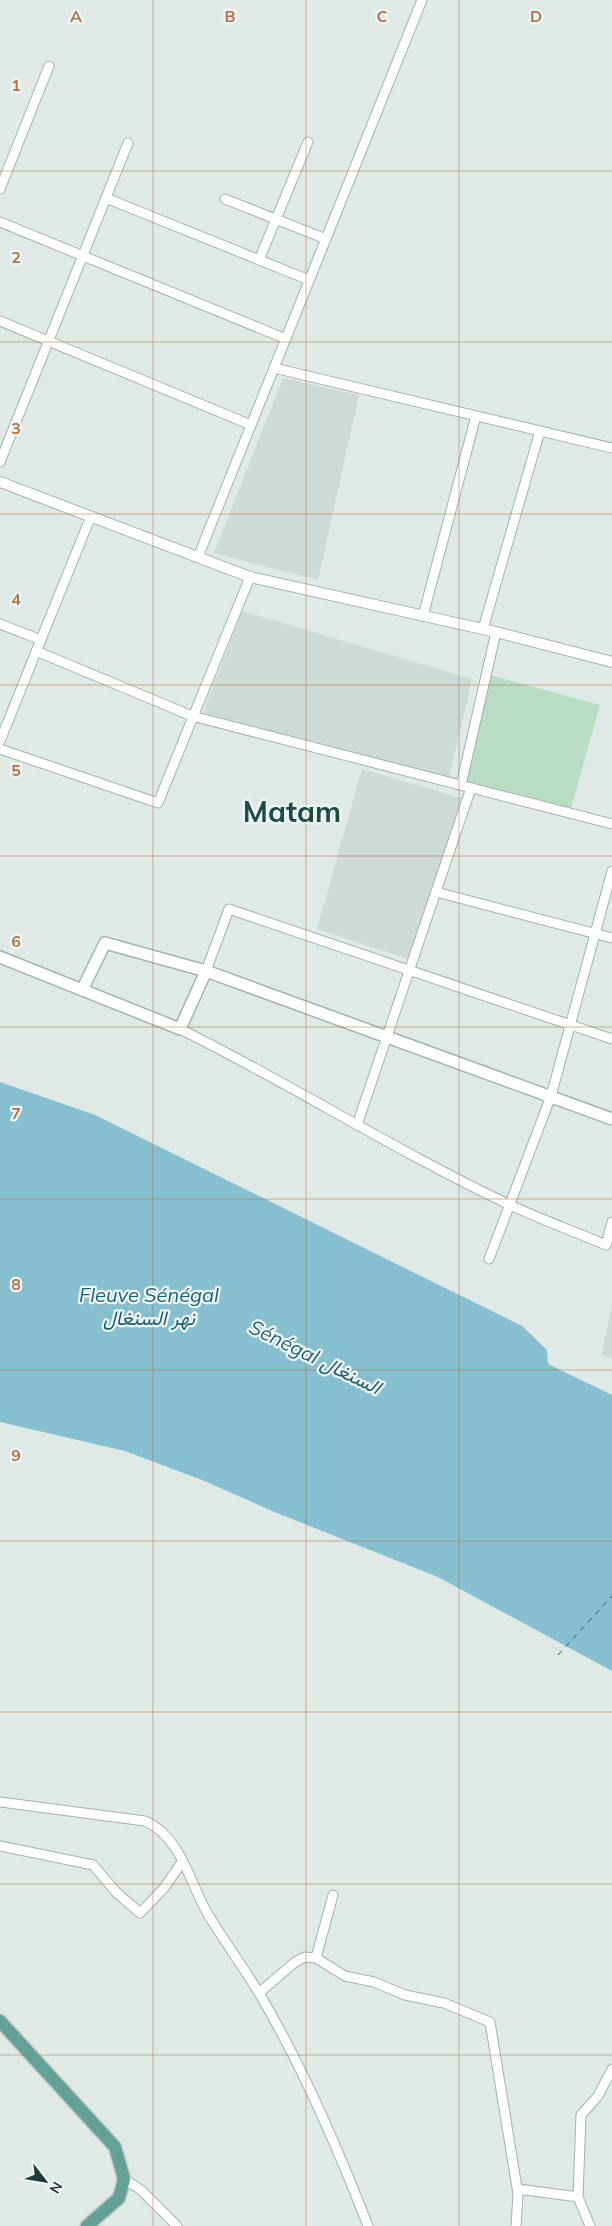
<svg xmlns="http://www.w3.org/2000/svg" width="612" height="2226" viewBox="0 0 612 2226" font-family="Mulish,Vazirmatn,sans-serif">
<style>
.built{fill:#cddad5}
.green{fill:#b8dcc4}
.water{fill:#86bfd0}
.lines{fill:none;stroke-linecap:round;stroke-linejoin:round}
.ferry{stroke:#1b5f75;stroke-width:1;stroke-dasharray:6 5;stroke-linecap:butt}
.minor-casing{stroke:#a2b2ad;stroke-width:11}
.tertiary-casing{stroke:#a2b2ad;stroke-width:12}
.secondary-casing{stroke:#9eb6af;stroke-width:14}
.primary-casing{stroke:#bcc4c2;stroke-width:15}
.minor{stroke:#fff;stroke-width:9}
.tertiary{stroke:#fff;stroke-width:10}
.secondary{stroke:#fff;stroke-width:11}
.primary{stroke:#63a095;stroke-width:12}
.grid{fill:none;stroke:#b3714c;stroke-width:1;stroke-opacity:0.55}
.labels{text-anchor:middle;stroke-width:4.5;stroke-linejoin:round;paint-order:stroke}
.water-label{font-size:20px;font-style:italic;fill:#1b5f75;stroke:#eff7f4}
.town-label{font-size:29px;font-weight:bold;fill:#1c4c44;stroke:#eff7f4}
.grid-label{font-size:16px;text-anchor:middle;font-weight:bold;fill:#b3714c;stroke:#eff7f4;stroke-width:4.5;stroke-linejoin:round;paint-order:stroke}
</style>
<rect width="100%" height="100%" fill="#dfeae6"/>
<g class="built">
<path d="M283,378L359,395L318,580L214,553Z"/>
<path d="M242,611L472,679L448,783L203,713Z"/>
<path d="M362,769L461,798L411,960L317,929Z"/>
<path d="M612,1304V1359L602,1355Z"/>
</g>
<path class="green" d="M490,675L600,705L571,808L465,780Z"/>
<path class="water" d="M0,1082L95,1115L522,1326L547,1350L548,1364L612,1395V1671L438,1577L277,1513L202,1480L125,1451L0,1422Z"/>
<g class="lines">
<path class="ferry" d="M558,1655L612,1596"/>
<defs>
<g id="minor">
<path d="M0,189L49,66"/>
<path d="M106,198L309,280"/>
<path d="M225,199L326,239"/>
<path d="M0,222L286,339"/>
<path d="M259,260L308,142"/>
<path d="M0,321L251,425"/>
<path d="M274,368L612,448"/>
<path d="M0,462L128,143"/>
<path d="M198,557L422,0"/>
<path d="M423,616L476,416"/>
<path d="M0,624L41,640"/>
<path d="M483,629L540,431"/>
<path d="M36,651L192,716L612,824"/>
<path d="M0,741L91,516"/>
<path d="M0,749L158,803L250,577"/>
<path d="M461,785L496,632"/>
<path d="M436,892L612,938"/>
<path d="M206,971L229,909L612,1039"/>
<path d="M180,1029C291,1084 396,1151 508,1204C540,1219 573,1231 606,1245L612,1222"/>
<path d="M357,1125L471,788"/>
<path d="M489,1259L551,1096L612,871"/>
<path d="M0,1802L145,1821C182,1837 190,1885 209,1916C225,1942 243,1967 259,1993C303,2067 337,2146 368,2226"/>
<path d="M0,1846L93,1865L116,1892L140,1913L164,1888L182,1862"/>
<path d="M316,1958L333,1895"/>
<path d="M259,1993L295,1962L305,1957L316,1958L345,1976L374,1982L405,1995L444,2003L490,2022L518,2194L516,2226"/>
<path d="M124,2179L141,2190L177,2226"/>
<path d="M518,2189L578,2197"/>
<path d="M590,2226L578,2197L581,2115L598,2096L612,2069"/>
</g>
<path id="tertiary" d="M0,482L250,577L496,632L612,662"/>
<g id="secondary">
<path d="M0,957L180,1029L206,971L612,1119"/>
<path d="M82,990L105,943L206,971"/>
</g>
<path id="primary" d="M0,2021L115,2147L124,2179L119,2198L87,2226"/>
</defs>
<use href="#minor" class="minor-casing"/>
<use href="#tertiary" class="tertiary-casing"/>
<use href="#secondary" class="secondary-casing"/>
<use href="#primary" class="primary-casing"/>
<use href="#minor" class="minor"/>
<use href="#tertiary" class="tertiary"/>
<use href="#secondary" class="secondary"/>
<use href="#primary" class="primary"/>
</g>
<path class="grid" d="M153,0V2226M306,0V2226M459,0V2226M0,171H612M0,342H612M0,514H612M0,685H612M0,856H612M0,1027H612M0,1199H612M0,1370H612M0,1541H612M0,1712H612M0,1884H612M0,2055H612"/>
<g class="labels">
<g class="water-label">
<text x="149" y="1302">Fleuve Sénégal<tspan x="149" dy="23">نهر السنغال</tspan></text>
<text transform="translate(315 1357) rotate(26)" y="7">Sénégal السنغال</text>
</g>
<g class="town-label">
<text x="292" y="822">Matam</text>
</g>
</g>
<g class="grid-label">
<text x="76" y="22">A</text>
<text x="230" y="22">B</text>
<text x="382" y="22">C</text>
<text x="536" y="22">D</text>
<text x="16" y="91">1</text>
<text x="16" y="263">2</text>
<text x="16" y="434">3</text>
<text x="16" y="605">4</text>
<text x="16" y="776">5</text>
<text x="16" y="947">6</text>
<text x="16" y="1119">7</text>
<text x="16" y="1290">8</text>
<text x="16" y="1461">9</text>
</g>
<g transform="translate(45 2181) rotate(121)" stroke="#eff7f4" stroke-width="4" paint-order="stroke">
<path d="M0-4L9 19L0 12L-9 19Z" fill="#203a35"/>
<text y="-8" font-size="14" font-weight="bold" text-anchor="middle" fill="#203a35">N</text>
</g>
</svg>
